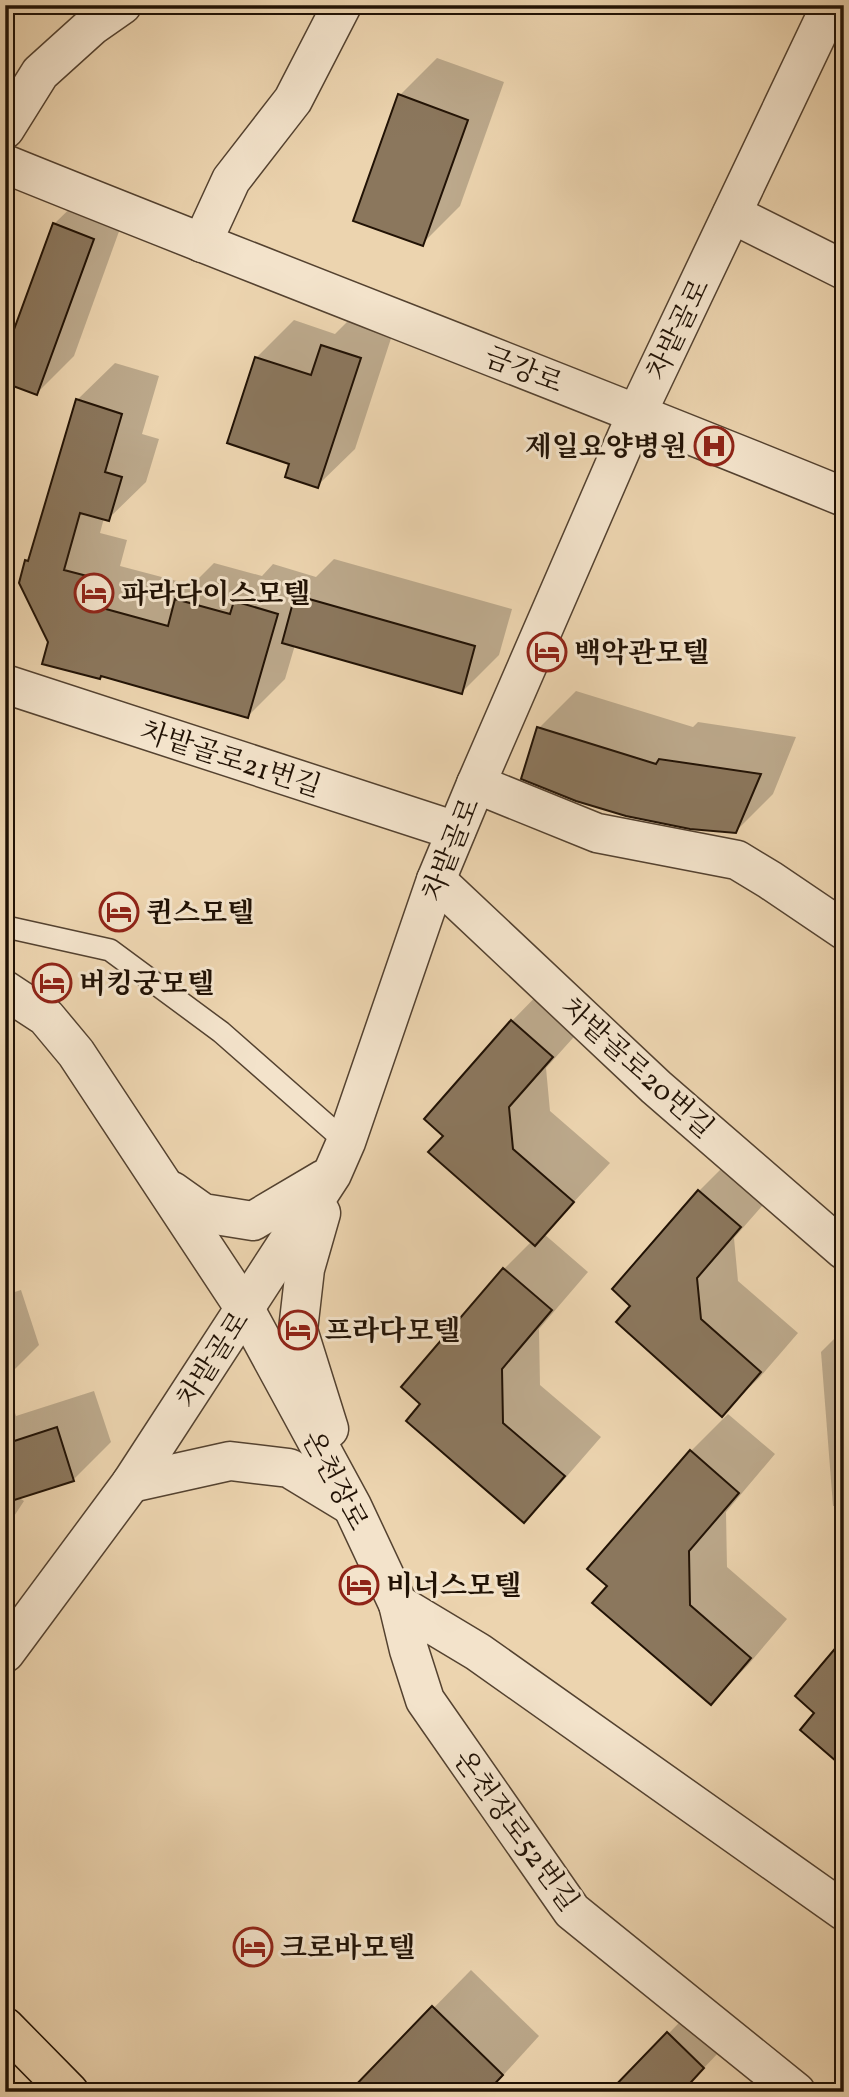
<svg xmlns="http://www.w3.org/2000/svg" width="849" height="2097" viewBox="0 0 849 2097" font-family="Vollkorn,'Noto Serif KR',serif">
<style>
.shadow{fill:#0003}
.building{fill:#8b775d;stroke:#211205;stroke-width:2}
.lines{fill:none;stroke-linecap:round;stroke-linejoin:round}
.service-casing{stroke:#544230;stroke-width:24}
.minor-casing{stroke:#544230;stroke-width:41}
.tertiary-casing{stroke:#544230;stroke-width:41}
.primary-casing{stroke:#211205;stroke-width:41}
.service{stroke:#f3e3cb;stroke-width:21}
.minor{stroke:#f3e3cb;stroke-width:38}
.tertiary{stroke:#f3e3cb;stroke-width:38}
.primary{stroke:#ecd4af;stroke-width:38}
.labels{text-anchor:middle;stroke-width:6;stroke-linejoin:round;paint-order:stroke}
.street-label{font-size:28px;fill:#211205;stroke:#f3e3cb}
.poi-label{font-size:28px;font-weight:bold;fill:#211205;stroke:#f3e3cb;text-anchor:start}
</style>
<rect width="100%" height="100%" fill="#ecd4af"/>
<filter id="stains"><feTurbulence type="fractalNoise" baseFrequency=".00286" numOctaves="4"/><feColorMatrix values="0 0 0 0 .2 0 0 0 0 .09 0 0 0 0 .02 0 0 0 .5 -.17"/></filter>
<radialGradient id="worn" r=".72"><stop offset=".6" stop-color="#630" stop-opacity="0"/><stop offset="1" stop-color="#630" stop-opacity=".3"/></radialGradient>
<g class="shadow">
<path d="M5,5H23L5,23Z"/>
<path d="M437,58L504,82L460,206L422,244L400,95Z"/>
<path d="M92,187L130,201L74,356L37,393L54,224Z"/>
<path d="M361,308L397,320L355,449L317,486L292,463L256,358L294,320L335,334Z"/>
<path d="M115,363L159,376L142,434L159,439L146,482L108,519L104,518L100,533L127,540L120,566L192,585L214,563L262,576L273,564L316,577L334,559L512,609L499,655L462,692L295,645L285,679L248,716L50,642L26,561L31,556L77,400Z"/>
<path d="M576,691L693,727L698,722L796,737L773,794L736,831L539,728Z"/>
<path d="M549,983L590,1019L546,1068L550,1111L610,1163L544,1234L588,1272L539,1329L540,1385L601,1437L561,1483L524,1521L423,1404L504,1269L532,1241L446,1135L512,1021Z"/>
<path d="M737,1153L777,1189L734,1238L738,1281L798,1333L760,1377L722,1414L633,1306L614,1288L699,1191Z"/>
<path d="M21,1290L39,1345L5,1379V1295Z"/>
<path d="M844,1329V1506H833L821,1352Z"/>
<path d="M5,1381L16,1416L94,1391L111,1442L73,1480L18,1497L24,1501L5,1530Z"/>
<path d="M728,1414L775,1454L726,1512L727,1567L787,1619L748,1665L711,1703L609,1586L691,1451Z"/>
<path d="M471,1970L539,2036L488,2092H351Z"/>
<path d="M706,1995L741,2029L681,2092H612Z"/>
</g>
<g class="building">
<path d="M398,94L468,120L423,246L353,221Z"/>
<path d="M53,223L94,239L37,395L5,383V354Z"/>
<path d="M321,345L361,358L318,488L285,477L289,464L227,443L255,357L311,375Z"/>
<path d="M76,399L122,414L105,472L122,477L109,521L80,513L64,570L91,577L84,603L168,626L175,599L230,614L234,601L278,614L248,718L101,676L100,679L42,664L48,642L19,583L25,560L28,561Z"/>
<path d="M295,595L475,646L462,694L282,643Z"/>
<path d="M537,727L656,764L659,759L761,774L736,833L690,829L626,816L576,801L521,779Z"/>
<path d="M511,1020L553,1057L509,1107L513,1149L574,1202L535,1246L428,1152L443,1136L424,1119Z"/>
<path d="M698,1190L741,1227L697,1278L701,1319L761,1372L722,1417L616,1322L630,1306L612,1289Z"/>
<path d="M503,1268L552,1310L502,1369L503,1423L565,1476L524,1523L406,1421L420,1404L401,1387Z"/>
<path d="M57,1427L74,1481L5,1503V1444Z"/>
<path d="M690,1450L739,1493L689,1551L690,1605L751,1658L711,1705L592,1603L607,1586L587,1569Z"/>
<path d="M844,1638V1768L800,1730L814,1713L795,1696Z"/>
<path d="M432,2006L503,2075L487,2092H349Z"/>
<path d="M667,2032L704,2068L682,2092H609Z"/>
</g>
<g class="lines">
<defs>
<path id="service" d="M5,930L11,928L110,950L221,1032L346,1142"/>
<g id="minor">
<path d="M5,129L40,73L92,26L122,5"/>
<path d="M732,214L844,270"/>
<path d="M202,243L231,180L293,100L342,5"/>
<path d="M5,684L456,831"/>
<path d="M476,784L597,833L737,860L770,880L844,930"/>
<path d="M436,880L656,1087L844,1250"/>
<path d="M398,1604L409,1650L425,1700L572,1911L796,2092"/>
</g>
<g id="tertiary">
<path d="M5,164C284,277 565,383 844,497"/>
<path d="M5,990L46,1017L76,1053L245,1309L352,1506L398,1604L478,1652L844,1911"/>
<path d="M172,1191L203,1213L253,1221L324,1179"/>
<path d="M321,1213L305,1269L298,1330L329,1429"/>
<path d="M131,1483L230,1461L289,1468L350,1505"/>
<path d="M5,1653L131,1483L332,1174L346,1142L436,880L476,784L637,413L831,5"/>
</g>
<path id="primary" d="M5,2027L69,2092"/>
</defs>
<use href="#service" class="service-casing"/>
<use href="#minor" class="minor-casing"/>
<use href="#tertiary" class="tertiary-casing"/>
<use href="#primary" class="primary-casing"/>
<use href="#service" class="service"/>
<use href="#minor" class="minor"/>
<use href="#tertiary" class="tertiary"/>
<use href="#primary" class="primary"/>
</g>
<defs>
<symbol id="hospital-ring" viewBox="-11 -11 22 22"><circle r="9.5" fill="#f3e3cb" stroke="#8f2418" stroke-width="1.5"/><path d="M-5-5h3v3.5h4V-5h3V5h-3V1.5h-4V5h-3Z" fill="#8f2418"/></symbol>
<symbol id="hotel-ring" viewBox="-11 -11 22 22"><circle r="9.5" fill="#f3e3cb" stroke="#8f2418" stroke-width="1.5"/><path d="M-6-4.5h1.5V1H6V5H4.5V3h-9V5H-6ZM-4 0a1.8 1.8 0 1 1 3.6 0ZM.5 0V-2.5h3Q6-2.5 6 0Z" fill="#8f2418"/></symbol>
</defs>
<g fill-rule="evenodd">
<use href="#hospital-ring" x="692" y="424" width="44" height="44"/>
<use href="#hotel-ring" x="72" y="571" width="44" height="44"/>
<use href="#hotel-ring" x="525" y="630" width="44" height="44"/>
<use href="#hotel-ring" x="97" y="890" width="44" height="44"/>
<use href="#hotel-ring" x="30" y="961" width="44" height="44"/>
<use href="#hotel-ring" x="276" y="1308" width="44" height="44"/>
<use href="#hotel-ring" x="337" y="1563" width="44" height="44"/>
<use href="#hotel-ring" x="231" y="1925" width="44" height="44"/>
</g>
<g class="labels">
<g class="street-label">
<text transform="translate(677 329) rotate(-64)" y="10">차밭골로</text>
<text transform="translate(524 369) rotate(21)" y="10">금강로</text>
<text transform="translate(231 758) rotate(18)" y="10">차밭골로21번길</text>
<text transform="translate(450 849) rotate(-68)" y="10">차밭골로</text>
<text transform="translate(638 1067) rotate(42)" y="10">차밭골로20번길</text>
<text transform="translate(212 1359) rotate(-57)" y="10">차밭골로</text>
<text transform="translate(336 1480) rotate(62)" y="10">온천장로</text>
<text transform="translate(517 1830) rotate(54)" y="10">온천장로52번길</text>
</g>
<g class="poi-label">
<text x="687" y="456" text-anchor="end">제일요양병원</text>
<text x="121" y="603">파라다이스모텔</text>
<text x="574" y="662">백악관모텔</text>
<text x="146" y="922">퀸스모텔</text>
<text x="79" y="993">버킹궁모텔</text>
<text x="325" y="1340">프라다모텔</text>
<text x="386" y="1595">비너스모텔</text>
<text x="280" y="1957">크로바모텔</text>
</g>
</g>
<rect width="849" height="2097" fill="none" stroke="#ecd4af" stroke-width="28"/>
<rect x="7" y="7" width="835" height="2083" fill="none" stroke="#211205" stroke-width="3.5"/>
<rect x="14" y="14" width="821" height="2069" fill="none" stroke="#211205" stroke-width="2"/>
<rect width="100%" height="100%" filter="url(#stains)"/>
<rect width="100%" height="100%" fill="url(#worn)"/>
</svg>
